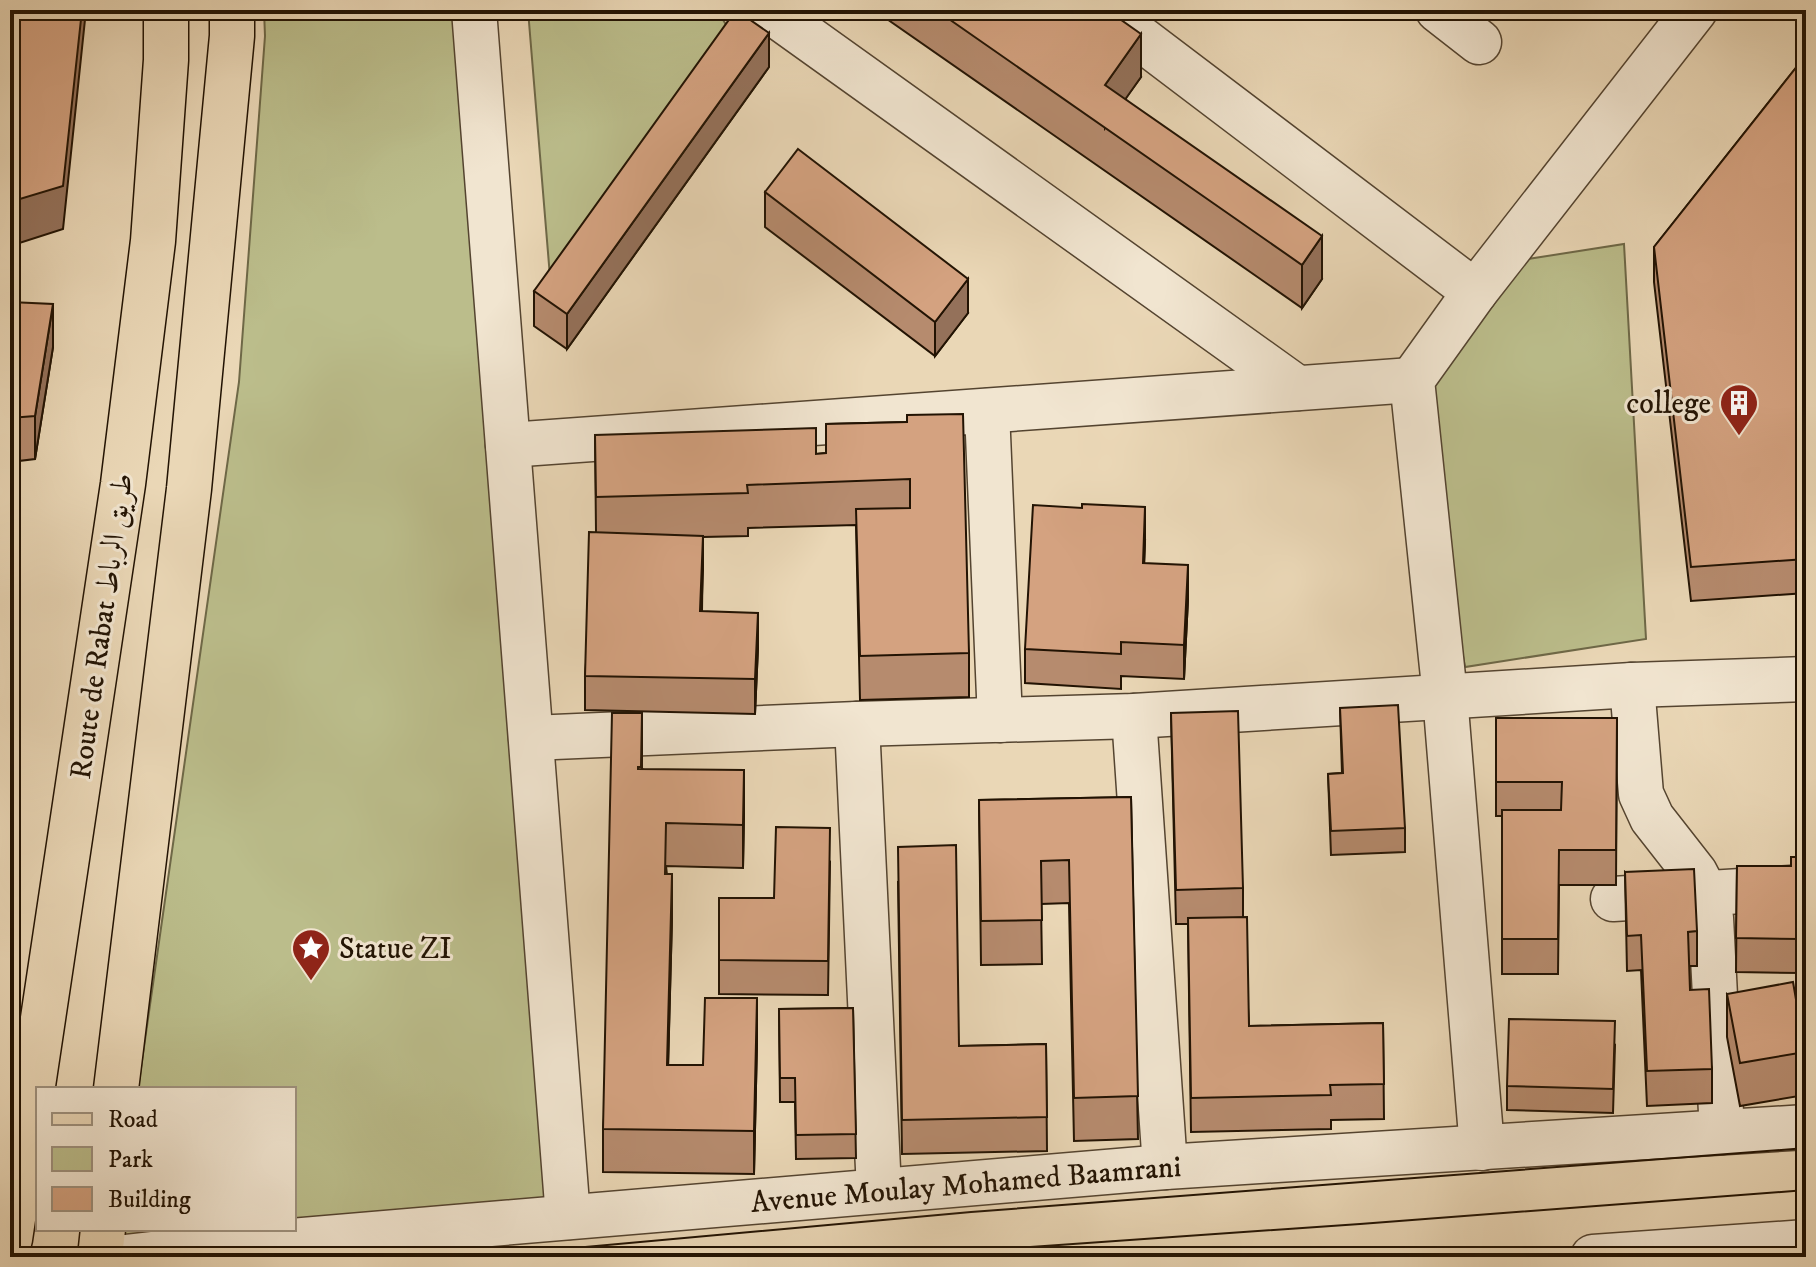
<svg xmlns="http://www.w3.org/2000/svg" width="1816" height="1267" viewBox="0 0 1816 1267" font-family="'IM FELL DW Pica',Amiri,serif">
<style>
.green{fill:#bbbd8b;stroke:#6e6847;stroke-width:2}
.lines{fill:none;stroke-linecap:round;stroke-linejoin:round}
.minor-casing{stroke:#544430;stroke-width:47}
.tertiary-casing{stroke:#544430;stroke-width:47}
.primary-casing{stroke:#221303;stroke-width:47}
.minor{stroke:#f1e5d0;stroke-width:44}
.tertiary{stroke:#f1e5d0;stroke-width:44}
.primary{stroke:#ead7b6;stroke-width:44}
.tram{stroke:#221303;stroke-width:2}
.wall{fill:#b68b6e;stroke:#221303;stroke-width:2}
.shaded-wall{fill:#94715a;stroke:#221303;stroke-width:2}
.building{fill:#d4a280;stroke:#221303;stroke-width:2}
.labels{text-anchor:middle;stroke-width:6;stroke-linejoin:round;paint-order:stroke}
.poi-label{font-size:30px;fill:#221303;stroke:#f1e5d0;text-anchor:end}
.street-label{font-size:30px;fill:#221303;stroke:#f1e5d0}
</style>
<rect width="100%" height="100%" fill="#ead7b6"/>
<filter id="stains"><feTurbulence type="fractalNoise" baseFrequency=".0025" numOctaves="4"/><feColorMatrix values="0 0 0 0 .2 0 0 0 0 .09 0 0 0 0 .02 0 0 0 .5 -.17"/></filter>
<radialGradient id="worn" r=".72"><stop offset=".6" stop-color="#630" stop-opacity="0"/><stop offset="1" stop-color="#630" stop-opacity=".3"/></radialGradient>
<g class="green">
<path d="M264,10H490L563,1217L114,1242L116,1229H294V1089H138L239,382L265,36Z"/>
<path d="M528,10H717L728,28L551,289Z"/>
<path d="M1624,244L1646,639L1465,667L1412,380L1528,259Z"/>
</g>
<g class="lines">
<defs>
<g id="minor">
<path d="M474,10L568,1217"/>
<path d="M769,10L1297,388"/>
<path d="M1103,10L1475,292L1695,10"/>
<path d="M1438,10L1479,42"/>
<path d="M1475,292L1412,380L1445,696L1482,1148"/>
<path d="M987,411L1000,720"/>
<path d="M508,445L1412,380"/>
<path d="M1632,685L1641,794L1652,818L1695,873L1706,894L1711,918L1722,1132"/>
<path d="M1134,716L1165,1167"/>
<path d="M857,724L879,1190"/>
<path d="M531,738L857,724L1134,716L1632,685L1806,679"/>
<path d="M1613,899L1806,887"/>
</g>
<g id="tertiary">
<path id="s1" d="M125,1257L195,1249L1165,1167L1806,1127"/>
<path d="M1593,1257L1806,1242"/>
</g>
<g id="primary">
<path d="M116,1089L189,489L232,36V10"/>
<path d="M10,1239L123,484L153,241L166,60V10"/>
<path d="M100,1257L103,1229"/>
</g>
</defs>
<use href="#minor" class="minor-casing"/>
<use href="#tertiary" class="tertiary-casing"/>
<use href="#primary" class="primary-casing"/>
<use href="#minor" class="minor"/>
<use href="#tertiary" class="tertiary"/>
<use href="#primary" class="primary"/>
<g class="tram">
<path d="M474,1257L971,1212L1806,1148"/>
<path d="M885,1257L1360,1224L1806,1190"/>
</g>
</g>
<g class="wall">
<path d="M874,10H1034L1141,77L1125,99L1322,279L1302,308Z"/>
<path d="M1806,55V593L1691,601L1654,282V247Z"/>
<path d="M769,67L567,349L534,326V291Z"/>
<path d="M765,192L968,313L935,356L765,227Z"/>
<path d="M10,302L53,347L35,459L10,462Z"/>
<path d="M907,422L969,653V697L860,700L856,525L748,528V536L703,537L702,611L758,647L755,714L585,710V676L596,532L595,435L816,454L826,453V424Z"/>
<path d="M1145,541L1144,563L1188,599L1184,679L1121,676V689L1025,683V649Z"/>
<path d="M1340,708L1405,828V852L1331,855L1328,774L1342,773Z"/>
<path d="M642,713V769L744,813L743,868L666,866L672,918L668,1065H703L757,1042L754,1174L603,1172V1129Z"/>
<path d="M1171,713L1243,888V917L1249,1026L1383,1023L1384,1119L1331,1120V1129L1191,1132L1188,924H1176Z"/>
<path d="M1496,718H1617L1616,885H1559L1558,974H1502V816H1496Z"/>
<path d="M1131,797L1138,1139L1074,1141L1069,903L1041,904L1042,964L981,965L979,800Z"/>
<path d="M1806,857V954L1800,953V973L1736,972L1737,866H1791Z"/>
<path d="M830,862L828,995L719,994V898H774Z"/>
<path d="M1625,872L1697,931V966H1689L1690,990L1712,1069V1103L1647,1106L1641,970L1627,971Z"/>
<path d="M898,881L959,1046L1046,1044L1047,1151L902,1154Z"/>
<path d="M1727,994L1805,1052V1095L1740,1106L1727,1037Z"/>
<path d="M853,1008L856,1158L796,1159L795,1102H780L779,1009Z"/>
<path d="M1615,1045L1613,1113L1507,1110V1086Z"/>
</g>
<g class="shaded-wall">
<path d="M82,10H86L63,229L13,245L10,261V218L13,201Z"/>
<path d="M769,33V67L567,349V314Z"/>
<path d="M1141,34V77L1105,128V85Z"/>
<path d="M1322,236V279L1302,308V265Z"/>
<path d="M968,279V313L935,356V322Z"/>
<path d="M53,304V347L35,459V416Z"/>
<path d="M1145,507V541L1143,597V563Z"/>
<path d="M703,536V570L700,646V611Z"/>
<path d="M1188,565V599L1184,679V645Z"/>
<path d="M758,613V647L755,714V679Z"/>
<path d="M744,770V813L743,868V825Z"/>
<path d="M672,874V918L667,1108V1065Z"/>
<path d="M757,998V1042L754,1174V1131Z"/>
</g>
<g class="building">
<path d="M10,10H82L63,186L13,201L10,218Z"/>
<path d="M736,10L769,33L567,314L534,291Z"/>
<path d="M936,10H1034L1047,19L1053,10H1107L1141,34L1105,85L1322,236L1302,265Z"/>
<path d="M1806,55V559L1691,567L1654,247Z"/>
<path d="M798,149L968,279L935,322L765,192Z"/>
<path d="M10,302L53,304L35,416L10,418Z"/>
<path d="M963,414L969,653L860,656L856,509L910,508V479L747,485L748,493L596,497L595,435L816,428V454L826,453V424L907,422V415Z"/>
<path d="M1082,504L1145,507L1143,563L1188,565L1184,645L1121,642V654L1025,649L1033,505L1082,508Z"/>
<path d="M589,532L703,536L700,611L758,613L755,679L585,676Z"/>
<path d="M1398,705L1405,828L1331,831L1328,774L1343,773L1340,708Z"/>
<path d="M1238,711L1243,888L1176,890L1171,713Z"/>
<path d="M612,713H642L641,767H638V769L744,770L743,825L666,823L665,874H672L667,1065H703L705,998H757L754,1131L603,1129Z"/>
<path d="M1496,718H1617L1616,850H1559L1558,939H1502V810H1561L1562,782H1496Z"/>
<path d="M1131,797L1138,1096L1074,1098L1069,860L1041,861L1042,920L981,921L979,800Z"/>
<path d="M776,827L830,828L828,961L719,960V898H774Z"/>
<path d="M956,845L959,1046L1046,1044L1047,1117L902,1120L898,847Z"/>
<path d="M1791,857H1806V919H1800V939L1736,938L1737,866H1791Z"/>
<path d="M1694,869L1697,931L1688,932L1690,990L1709,989L1712,1069L1647,1071L1641,935L1627,936L1625,872Z"/>
<path d="M1247,917L1249,1026L1383,1023L1384,1084L1330,1085L1331,1095L1191,1098L1188,918Z"/>
<path d="M1793,982L1805,1052L1740,1063L1727,994Z"/>
<path d="M853,1008L856,1134L796,1135L795,1078H780L779,1009Z"/>
<path d="M1509,1019L1615,1021L1613,1089L1507,1086Z"/>
</g>
<defs>
<symbol id="building-pin" viewBox="-11 -11 22 30"><path d="M0 17L-7.5 6A9.5 9.5 0 1 1 7.5 6Z" fill="#8f2418" stroke="#f1e5d0"/><path d="M-4-6H4V6H1V3H-1V6H-4ZM-2.5-4.3h1.7v1.8h-1.7ZM.8-4.3h1.7v1.8H.8ZM-2.5-1h1.7V.8h-1.7ZM.8-1h1.7V.8H.8Z" fill="#fff"/></symbol>
<symbol id="sight-pin" viewBox="-11 -11 22 30"><path d="M0 17L-7.5 6A9.5 9.5 0 1 1 7.5 6Z" fill="#8f2418" stroke="#f1e5d0"/><path d="M0-6L1.8-2.2L6-1.7L2.9 1.2L3.7 5.4L0 3.3L-3.7 5.4L-2.9 1.2L-6-1.7L-1.8-2.2Z" fill="#fff"/></symbol>
</defs>
<g fill-rule="evenodd">
<use href="#building-pin" x="1717" y="381" width="44" height="60"/>
<use href="#sight-pin" x="289" y="926" width="44" height="60"/>
</g>
<g class="labels">
<g class="poi-label">
<text x="1711" y="413">college</text>
<text x="339" y="958" text-anchor="start">Statue ZI</text>
</g>
<g class="street-label">
<text transform="translate(101 626) rotate(-82)" y="10">Route de Rabat طريق الرباط</text>
<text dy="10" stroke="none"><textPath href="#s1" startOffset="844">Avenue Moulay Mohamed Baamrani</textPath></text>
</g>
</g>
<rect width="1816" height="1267" fill="none" stroke="#ead7b6" stroke-width="40"/>
<rect x="12" y="12" width="1792" height="1243" fill="none" stroke="#221303" stroke-width="4"/>
<rect x="20" y="20" width="1776" height="1227" fill="none" stroke="#221303" stroke-width="2"/>
<rect x="36" y="1087" width="260" height="144" fill="#f1e5d0" stroke="#9e917e" stroke-width="2"/>
<rect x="52" y="1113" width="40" height="12" fill="#ead7b6" stroke="#9e917e" stroke-width="2"/>
<text x="108" y="1127" font-size="24" fill="#221303">Road</text>
<rect x="52" y="1147" width="40" height="24" fill="#bbbd8b" stroke="#9e917e" stroke-width="2"/>
<text x="108" y="1167" font-size="24" fill="#221303">Park</text>
<rect x="52" y="1187" width="40" height="24" fill="#d4a280" stroke="#9e917e" stroke-width="2"/>
<text x="108" y="1207" font-size="24" fill="#221303">Building</text>
<rect width="100%" height="100%" filter="url(#stains)"/>
<rect width="100%" height="100%" fill="url(#worn)"/>
</svg>
